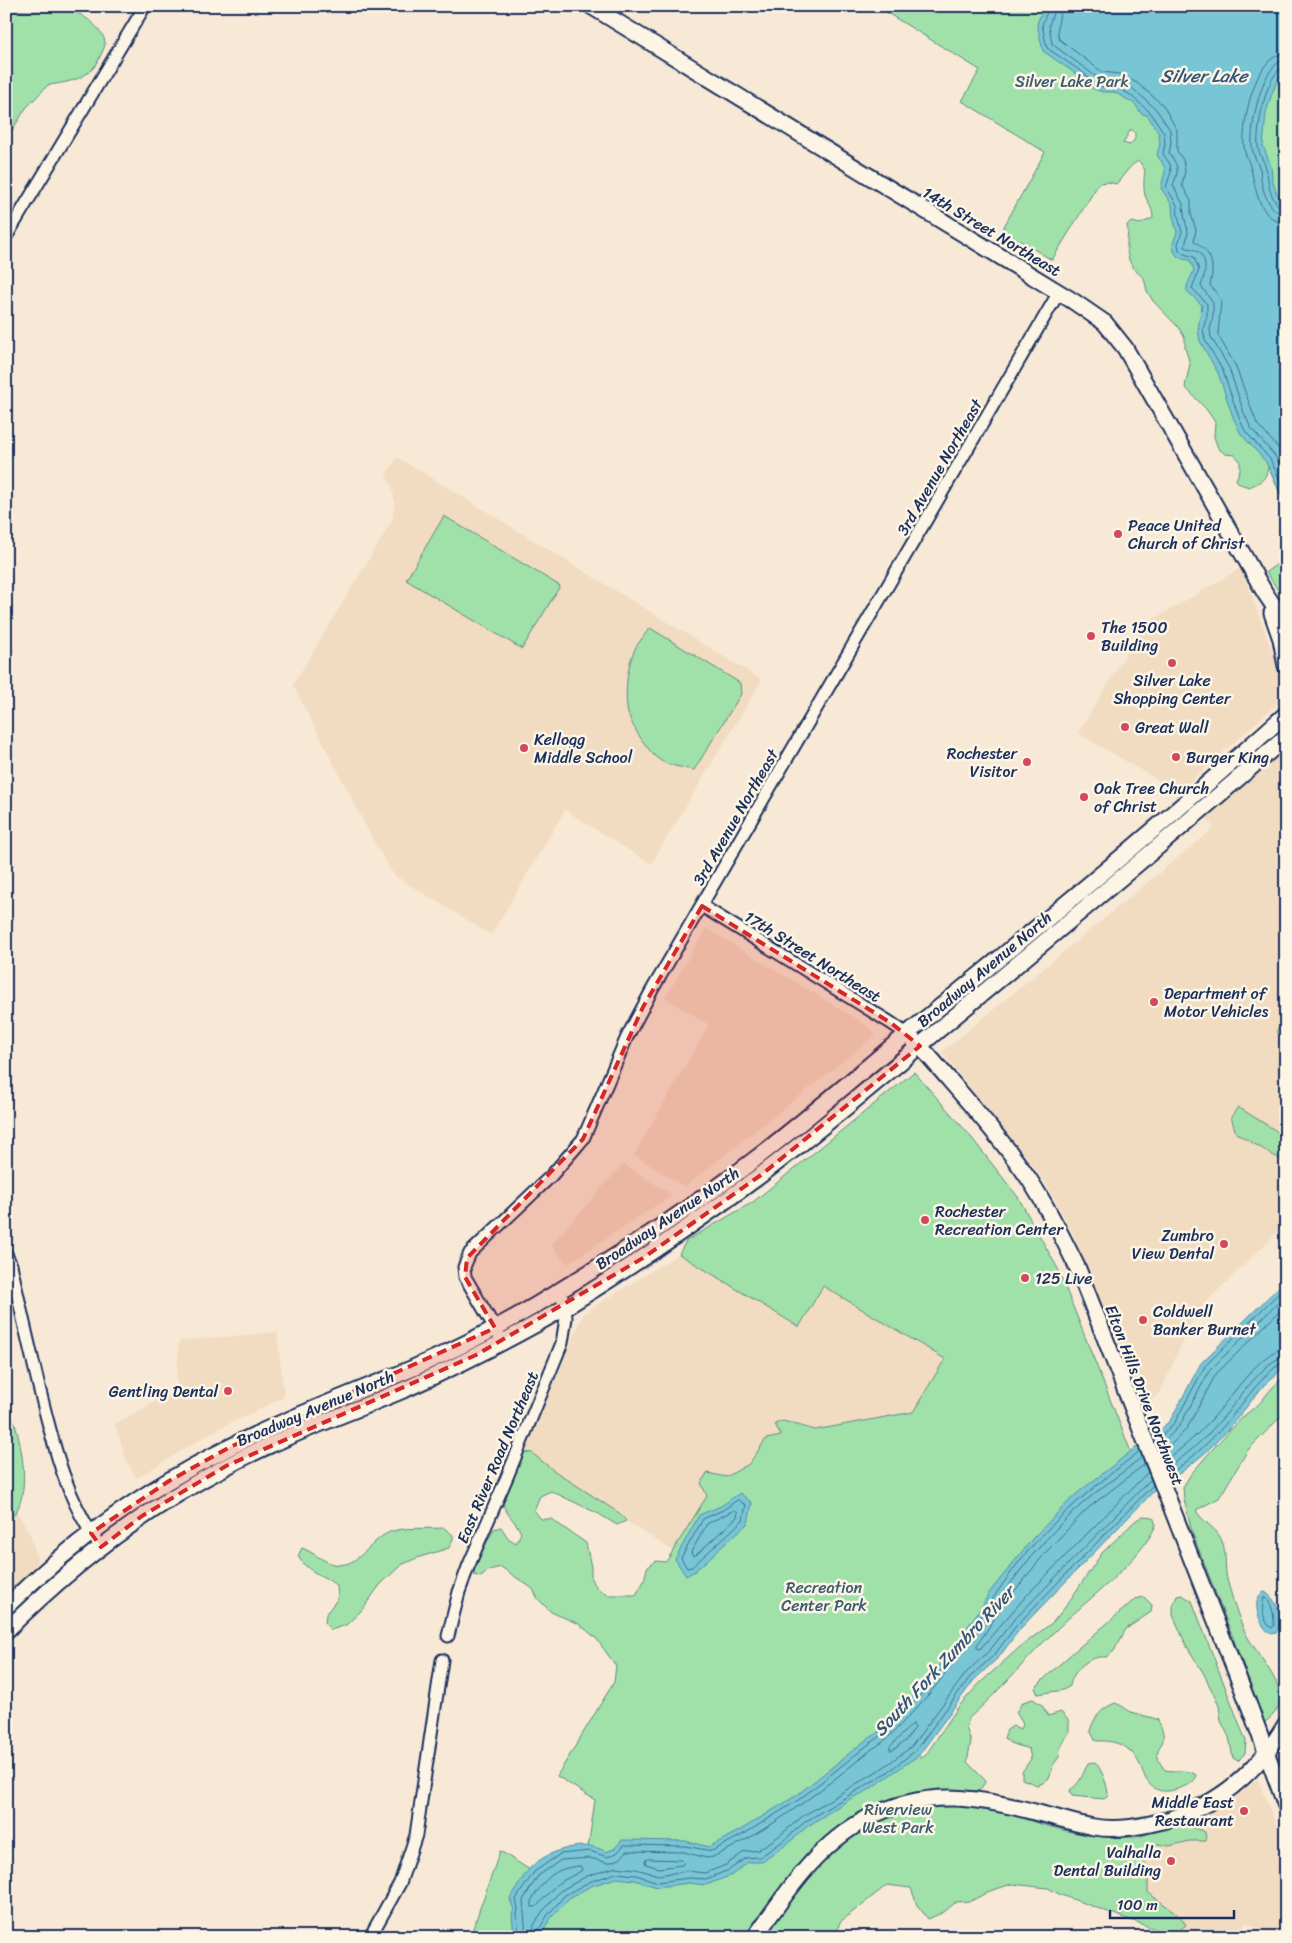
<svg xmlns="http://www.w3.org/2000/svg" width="1292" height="1943" viewBox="0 0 1292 1943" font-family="Sriracha,sans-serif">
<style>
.built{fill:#f1dbc1}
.green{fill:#a0e1aa;stroke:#5e8884;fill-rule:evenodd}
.water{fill:#78c6d5;stroke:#538aa5}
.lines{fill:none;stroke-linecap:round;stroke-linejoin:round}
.shore{stroke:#406b8e;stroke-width:1}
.minor-casing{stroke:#1b2f5e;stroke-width:15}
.major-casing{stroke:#1b2f5e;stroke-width:19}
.minor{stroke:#fcf5e5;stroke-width:11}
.major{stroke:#fcf5e5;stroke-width:15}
.marked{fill:#d62828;fill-opacity:0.2;stroke:#d62828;stroke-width:4;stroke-dasharray:10 6;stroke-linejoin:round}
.poi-dot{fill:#d1495b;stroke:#fcf5e5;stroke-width:2}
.labels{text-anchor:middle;stroke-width:5;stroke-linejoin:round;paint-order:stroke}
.park-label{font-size:16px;fill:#3c5c71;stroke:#fcf5e5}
.street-label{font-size:16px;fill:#1b2f5e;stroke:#fcf5e5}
.poi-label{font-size:16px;fill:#1b2f5e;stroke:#fcf5e5;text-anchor:start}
.water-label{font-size:18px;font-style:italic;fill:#32557c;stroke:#fcf5e5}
</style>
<rect width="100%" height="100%" fill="#f7e9d5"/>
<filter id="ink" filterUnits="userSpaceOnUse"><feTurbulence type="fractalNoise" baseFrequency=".02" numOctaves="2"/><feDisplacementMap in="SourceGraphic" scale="10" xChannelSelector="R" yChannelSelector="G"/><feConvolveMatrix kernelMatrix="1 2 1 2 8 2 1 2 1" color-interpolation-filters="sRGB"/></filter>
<g filter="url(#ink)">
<g class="built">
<path d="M397,457L762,680L651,864L565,810L491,935L394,875L378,849L293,685L392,521L395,503L392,487L386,475Z"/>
<path d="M1241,568L1286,688V696L1178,792L1078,733L1144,625Z"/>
<path d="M1286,743V1224L1206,1302L1191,1322L1164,1384L1156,1397L1140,1405L1073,1233L1041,1176L942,1052L1214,828L1205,816Z"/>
<path d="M706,928L868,1026L876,1035L685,1187L634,1155L709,1025L665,998Z"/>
<path d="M623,1164L672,1195L567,1264L551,1245Z"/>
<path d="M679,1254L799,1327L823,1286L945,1359L913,1412L766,1439L749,1464L714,1485L673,1551L626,1521L619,1513L553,1470L532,1453L524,1452L584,1313Z"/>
<path d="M277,1332L284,1397L214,1431L137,1478L127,1462L115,1424L176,1390L179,1341Z"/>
<path d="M16,1511L30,1534L38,1563L6,1595V1522L11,1520Z"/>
<path d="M1286,1724V1806L1267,1754Z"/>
<path d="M1258,1779L1286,1850V1937H1278L1245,1922L1238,1937H1182L1185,1929L1129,1895L1154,1833L1188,1824L1209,1814L1228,1803Z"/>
</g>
<g class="green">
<path d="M876,6H1286V506L1268,467C1266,480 1261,482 1249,487L1240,484L1236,480L1240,469V461L1235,455L1225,454L1218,448L1214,437L1215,422L1206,409L1185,387L1190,364L1185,348V338L1179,328L1153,301L1147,291L1144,278C1131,268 1126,259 1127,242C1127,236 1129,231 1127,225L1132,222L1140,224L1153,218C1153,208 1148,204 1145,195C1143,186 1144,179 1145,170L1139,161C1129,165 1124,176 1116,184L1108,182L1099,183L1052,260L1002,230L1045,152L962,101L980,70ZM1131,129L1135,133V139L1130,145L1123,143Z"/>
<path d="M6,7C12,9 19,11 25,11C39,12 53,6 67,9C80,12 104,28 105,43C105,48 100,56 98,61C89,79 66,83 48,85L26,108L6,140Z"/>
<path d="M444,516L560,586L522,649L406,580Z"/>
<path d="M1286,558V602L1266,572Z"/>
<path d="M650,628L740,683L741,694L694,770C682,767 666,766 657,758C647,750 628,721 627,708C625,689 627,664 636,647C640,641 645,634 650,628Z"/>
<path d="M1286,1017V1038L1276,1032Z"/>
<path d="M914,1072L967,1132L1018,1197L1058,1269L1141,1477L903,1738L921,1758L925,1756L959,1706L980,1683L1020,1647L1053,1622L1066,1606L1102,1553L1135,1521L1143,1516L1153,1517L1156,1525C1139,1564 1083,1602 1053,1633C1025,1660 999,1692 969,1718L966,1728L971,1741L967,1762L986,1781L979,1791H951C1003,1812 1075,1842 1132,1837C1136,1837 1143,1836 1147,1834C1150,1833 1153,1829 1156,1828C1169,1824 1194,1826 1205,1832L1206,1841H1189L1169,1846L1158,1844L1149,1847L1144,1860L1148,1869V1892C1160,1904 1178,1910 1186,1925L1176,1933L1158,1930L1061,1895L1048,1888L1012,1884L990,1891L971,1901L956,1902L944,1912L928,1919L917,1905L911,1888L887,1885L840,1922L835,1937H470L500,1851L549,1882L585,1869L595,1800L557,1776L614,1682L616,1666L596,1638L579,1624L551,1612L538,1599L533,1589L501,1567L489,1570L481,1577L474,1575L475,1565L494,1529L501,1527L508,1538L516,1543L521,1533C516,1521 507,1516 503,1504L524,1452L532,1453L553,1470L619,1513L626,1521L617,1525L599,1514L551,1491L540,1496L534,1510L541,1519H551L586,1543L591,1567V1579L598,1589L609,1595H636L644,1581L647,1568L656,1561L666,1562L707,1496L701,1483L707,1473L726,1477L749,1464L766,1439L781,1436L775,1424L783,1421L815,1430L913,1412L945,1359L823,1286L799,1327L679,1254L686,1241L753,1202Z"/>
<path d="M1238,1107L1286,1137V1160L1283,1161L1236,1133L1231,1117Z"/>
<path d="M6,1299L9,1339L6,1344Z"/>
<path d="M1286,1375V1411L1248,1450L1219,1498L1196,1510C1202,1523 1217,1527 1222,1541C1227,1553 1224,1567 1227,1579C1231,1594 1239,1621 1246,1634C1254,1650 1281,1680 1280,1698C1280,1709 1273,1716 1264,1723L1260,1718L1256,1699L1237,1648L1192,1532L1184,1499L1183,1487L1191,1474L1217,1444L1245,1415L1259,1404L1272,1388Z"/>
<path d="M6,1400C19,1427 38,1502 6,1522Z"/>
<path d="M444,1528L453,1535V1539L449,1548L417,1558L401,1565L380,1585L361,1611L346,1625L331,1630L325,1623L326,1614L338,1598L337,1586C323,1574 307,1573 298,1556L302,1548C313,1552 322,1561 334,1564C359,1570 372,1536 393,1531C405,1527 431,1529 444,1528Z"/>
<path d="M1182,1595L1192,1601L1246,1741L1245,1753L1238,1761L1233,1758L1229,1737L1221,1721L1219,1706L1204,1674L1186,1645L1173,1615V1605L1177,1596Z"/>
<path d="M1144,1597L1152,1605L1151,1612L1126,1629L1114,1651L1106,1657C1089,1655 1072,1671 1070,1686L1063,1690L1038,1694L1035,1688C1066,1656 1102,1629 1135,1599Z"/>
<path d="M1033,1699L1042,1705L1048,1716L1061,1712L1069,1721V1732L1060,1749L1059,1757L1053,1765L1049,1778L1043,1783L1037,1785L1022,1779V1772L1031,1759L1029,1749L1010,1743L1004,1738L1007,1730L1013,1726L1021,1729L1023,1724L1016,1712L1023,1702Z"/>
<path d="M1115,1703C1124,1706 1127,1711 1134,1713C1142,1716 1150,1716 1158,1720C1160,1726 1165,1734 1163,1740C1163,1744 1158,1747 1158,1751C1156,1758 1161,1765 1165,1770C1175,1772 1188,1769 1196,1775L1193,1782C1178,1790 1157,1799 1146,1779C1142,1771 1140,1762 1134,1755C1125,1743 1109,1740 1096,1741L1090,1731C1094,1717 1101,1709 1115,1703Z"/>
<path d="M1095,1762C1102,1770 1108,1786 1108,1796L1104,1799L1072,1796L1070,1790C1080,1784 1083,1774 1088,1763Z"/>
</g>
<g class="water">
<path d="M1040,6H1286V69L1276,84L1271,96L1266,113L1263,146L1271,166L1272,179L1276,192L1286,206V506L1266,462L1241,434L1233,417L1218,373L1200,341L1198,329L1202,305L1187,291V286L1194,270L1190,260L1183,259L1177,256L1174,251L1173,244L1177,232L1173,217L1172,205L1161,188C1165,167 1169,173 1157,155L1160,144L1159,134L1148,116L1141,113L1135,104L1114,92H1102L1092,88L1079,76L1043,51L1037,24L1042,11Z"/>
<path d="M1286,1280V1366L1264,1385L1228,1430L1205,1453L1183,1471L1155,1490L1040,1608L1020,1629L999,1657L974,1680L919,1755L867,1791L850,1799L808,1826L786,1845L762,1862H748L732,1875L706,1885L689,1883L657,1887L635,1880L616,1878L591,1886L569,1898L551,1918L544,1930L542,1937H514L512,1914L514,1910L510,1899C517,1889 522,1877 530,1868C547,1851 584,1838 606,1852L614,1849L622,1840L685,1841L709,1847L742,1829L797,1795L866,1740L875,1735L917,1692L944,1660L983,1605L989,1593L1033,1538L1075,1495L1143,1442L1152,1439L1171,1419L1201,1363Z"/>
<path d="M740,1493L752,1503L748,1523L695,1571L686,1576L675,1559L699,1515L721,1506Z"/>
<path d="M1265,1592C1278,1600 1284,1620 1276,1633L1272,1634C1259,1629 1249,1596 1265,1592Z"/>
</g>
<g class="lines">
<g class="shore">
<path d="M1045,6L1047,12L1042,25L1047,48L1082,72L1095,83L1103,87H1115L1129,94L1151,113L1164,133L1165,144L1163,154L1170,164L1171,172L1166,187L1177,205L1178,216L1182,232L1178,244L1179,250L1184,254L1194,257L1199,270L1192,288L1207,304V316L1203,329L1205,340L1223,371L1238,415L1245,431L1270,459L1286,493"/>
<path d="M1052,6L1053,13L1049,25L1052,44L1098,78L1104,80L1117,81L1132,88L1156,109L1170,130L1171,143L1169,153C1179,167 1179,170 1173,185L1183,204L1184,215L1188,232L1185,247C1188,249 1193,248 1197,251C1209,259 1205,275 1201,286L1213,303V316L1210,330L1211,337L1229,368L1244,413L1251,428L1275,456L1286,477"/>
<path d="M1060,6C1061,19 1055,26 1059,39L1102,72L1119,74L1137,83L1163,105L1177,130V151L1183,160L1185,171L1182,185L1191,201V214L1196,230L1194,241C1212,253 1215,264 1210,285L1217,294L1221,301L1218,335L1235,365L1257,424L1280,450L1286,460"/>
<path d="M1286,53C1254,54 1242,123 1244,147C1245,157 1251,164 1252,173C1256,192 1261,222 1286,223"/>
<path d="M1286,60C1261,61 1250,128 1252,147C1253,155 1257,162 1260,169C1261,173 1260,177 1261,180C1263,193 1271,214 1286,215"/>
<path d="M1286,66C1266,69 1256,130 1258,147C1259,155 1264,161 1266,168C1270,186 1267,192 1280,207L1286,209"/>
<path d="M1155,1443L1175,1422L1205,1366L1286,1286"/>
<path d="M1158,1448L1180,1425L1210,1370L1286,1295"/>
<path d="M1160,1455L1186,1430L1216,1374L1286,1305"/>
<path d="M1163,1462C1181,1450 1197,1435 1212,1419C1229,1401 1261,1349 1286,1348"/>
<path d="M1145,1464L1087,1509L1047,1551L1005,1603L977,1645V1648L980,1649L1027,1595L1148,1472"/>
<path d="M1166,1469C1185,1456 1203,1441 1218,1423C1233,1408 1265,1357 1286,1356"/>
<path d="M1168,1475C1188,1462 1205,1446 1221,1429C1235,1415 1268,1364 1286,1362"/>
<path d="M738,1500L746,1505L743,1520L692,1567L687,1568L681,1558L703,1519L723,1510Z"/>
<path d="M735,1510L738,1512L737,1517L695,1556L692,1555L691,1552L707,1524Z"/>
<path d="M1264,1598L1267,1599C1273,1607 1274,1616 1274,1626L1272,1628C1264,1624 1260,1606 1264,1598Z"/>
<path d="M913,1724L915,1728L905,1741L893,1750H890V1747Z"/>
<path d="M648,1859L682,1860L684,1862L682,1865L659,1868L646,1864L645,1861Z"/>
<path d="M580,1866L582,1868L581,1871L557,1884L536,1907H532L531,1901C545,1879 553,1868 580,1866Z"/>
<path d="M519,1937L517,1915L518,1909L516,1899L534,1872L560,1854L590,1851L607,1857L617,1853L624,1845L685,1846L712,1851L744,1834L800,1799L869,1744C882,1737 892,1725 903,1714C934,1682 960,1647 985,1610C997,1593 1009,1574 1022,1558C1056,1516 1098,1484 1140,1451"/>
<path d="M526,1937L523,1900L538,1876L561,1860L590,1858L608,1863L620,1859L627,1851L684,1852L707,1858L713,1857C772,1829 822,1790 872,1749C887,1741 897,1728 909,1716C955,1669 986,1613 1027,1562C1043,1542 1063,1521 1082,1504C1101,1487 1123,1473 1142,1457"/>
<path d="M532,1937L534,1925L542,1912L560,1891L587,1876L616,1867L636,1869L658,1875L688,1871L705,1873L726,1865L744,1852L758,1850L779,1836L803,1816L884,1767L911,1747L966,1673L990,1650L1012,1622L1151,1479"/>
<path d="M538,1937L540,1928L547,1916L565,1895L589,1882L616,1873L636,1875L658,1882L689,1878L706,1879L729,1870L746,1858L760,1857L783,1841L806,1821L888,1772L915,1751L970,1677L995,1654L1016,1626L1037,1604L1153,1485"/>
</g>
<defs>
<g id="minor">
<path d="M6,237L145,6"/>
<path d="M702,906L891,1023L907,1034"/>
<path d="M6,1254L11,1265C20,1307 30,1349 40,1391C53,1442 65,1496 96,1540"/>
<path d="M499,1335L465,1277L464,1267L470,1253L551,1176L583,1139L627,1037L652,990L1059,292"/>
<path d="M448,1636L459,1592L468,1567L507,1477L562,1343L566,1318L565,1307L560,1291"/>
<path d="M370,1937L400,1883L416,1835L442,1660"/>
</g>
<g id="major">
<path d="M591,6L1073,301L1105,323L1125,348L1265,593L1286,624"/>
<path d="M1272,613L1281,639L1286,666"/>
<path d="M913,1040L928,1055C962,1095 999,1135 1029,1179C1048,1208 1063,1238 1078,1269L1250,1708L1286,1806"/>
<path d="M6,1607C72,1542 147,1488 230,1447C289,1417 350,1395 411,1369C464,1346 515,1319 564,1288C630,1248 693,1207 754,1160C814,1114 871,1063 930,1015C1051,917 1171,818 1286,714"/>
<path d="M6,1631C72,1565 145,1509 227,1466C285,1435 347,1414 408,1388C463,1363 517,1336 569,1305C634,1265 697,1222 758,1177C830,1123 897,1064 966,1007C1073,918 1181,829 1286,737"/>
<path d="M755,1937C786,1893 817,1845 866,1819C926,1787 980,1797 1042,1814C1059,1818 1076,1824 1094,1827C1112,1830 1132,1828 1150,1824C1211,1812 1254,1777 1286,1724"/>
</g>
</defs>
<use href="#minor" class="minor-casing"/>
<use href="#major" class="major-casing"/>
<use href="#minor" class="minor"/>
<use href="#major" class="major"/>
</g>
</g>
<path class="marked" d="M702,906L891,1023L920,1046L761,1175L643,1258L476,1355L226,1466L142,1516L101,1547L91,1533L169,1481L230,1447L495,1328L465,1277L467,1258L583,1139L643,1007Z"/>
<g class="poi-dot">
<circle cx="1118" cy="534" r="5"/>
<circle cx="1091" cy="636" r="5"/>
<circle cx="1172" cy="663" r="5"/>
<circle cx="1125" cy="727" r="5"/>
<circle cx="524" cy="748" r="5"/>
<circle cx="1176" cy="757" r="5"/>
<circle cx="1027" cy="762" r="5"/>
<circle cx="1084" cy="797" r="5"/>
<circle cx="1154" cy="1002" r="5"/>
<circle cx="925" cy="1220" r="5"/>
<circle cx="1224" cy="1244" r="5"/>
<circle cx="1025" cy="1278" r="5"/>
<circle cx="1143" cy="1320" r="5"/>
<circle cx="228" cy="1391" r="5"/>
<circle cx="1244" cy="1811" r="5"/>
<circle cx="1171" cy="1861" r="5"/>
</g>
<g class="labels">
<g class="park-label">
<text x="1072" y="87">Silver Lake Park</text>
<text x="824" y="1593">Recreation<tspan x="824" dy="18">Center Park</tspan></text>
<text x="898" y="1815">Riverview<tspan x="898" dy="18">West Park</tspan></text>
</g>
<g class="street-label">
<text transform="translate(992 231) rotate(31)" y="6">14th Street Northeast</text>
<text transform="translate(939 467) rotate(-60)" y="6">3rd Avenue Northeast</text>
<text transform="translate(735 817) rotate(-60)" y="6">3rd Avenue Northeast</text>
<text transform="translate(813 956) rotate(32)" y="6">17th Street Northeast</text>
<text transform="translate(984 969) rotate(-40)" y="6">Broadway Avenue North</text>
<text transform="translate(667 1218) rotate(-34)" y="6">Broadway Avenue North</text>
<text transform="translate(1145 1395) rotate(69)" y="6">Elton Hills Drive Northwest</text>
<text transform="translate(315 1408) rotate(-23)" y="6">Broadway Avenue North</text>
<text transform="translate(497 1457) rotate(-67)" y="6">East River Road Northeast</text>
</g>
<g class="poi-label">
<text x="1128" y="531">Peace United<tspan x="1128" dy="18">Church of Christ</tspan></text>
<text x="1101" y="633">The 1500<tspan x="1101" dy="18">Building</tspan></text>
<text x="1172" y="686" text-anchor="middle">Silver Lake<tspan x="1172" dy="18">Shopping Center</tspan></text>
<text x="1135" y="733">Great Wall</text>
<text x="534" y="745">Kellogg<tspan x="534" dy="18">Middle School</tspan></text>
<text x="1017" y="759" text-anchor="end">Rochester<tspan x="1017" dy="18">Visitor</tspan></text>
<text x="1186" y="763">Burger King</text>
<text x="1094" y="794">Oak Tree Church<tspan x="1094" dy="18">of Christ</tspan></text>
<text x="1164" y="999">Department of<tspan x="1164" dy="18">Motor Vehicles</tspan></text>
<text x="935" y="1217">Rochester<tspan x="935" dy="18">Recreation Center</tspan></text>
<text x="1214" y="1241" text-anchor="end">Zumbro<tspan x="1214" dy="18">View Dental</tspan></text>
<text x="1035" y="1284">125 Live</text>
<text x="1153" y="1317">Coldwell<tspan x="1153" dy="18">Banker Burnet</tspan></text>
<text x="218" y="1397" text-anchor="end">Gentling Dental</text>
<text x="1234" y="1808" text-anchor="end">Middle East<tspan x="1234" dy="18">Restaurant</tspan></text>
<text x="1161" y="1858" text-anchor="end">Valhalla<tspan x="1161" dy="18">Dental Building</tspan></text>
</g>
<g class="water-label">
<text x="1204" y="82">Silver Lake</text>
<text transform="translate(944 1661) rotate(-47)" y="6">South Fork Zumbro River</text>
</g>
</g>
<rect width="1292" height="1943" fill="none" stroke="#fcf5e5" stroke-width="25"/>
<rect x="12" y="12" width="1267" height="1918" fill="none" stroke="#1b2f5e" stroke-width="2" filter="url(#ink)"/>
<path d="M1110 1910v8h124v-8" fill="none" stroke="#1b2f5e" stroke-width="2.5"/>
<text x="1117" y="1910" font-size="15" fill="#1b2f5e" stroke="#fcf5e5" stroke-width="4" paint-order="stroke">100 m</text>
</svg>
